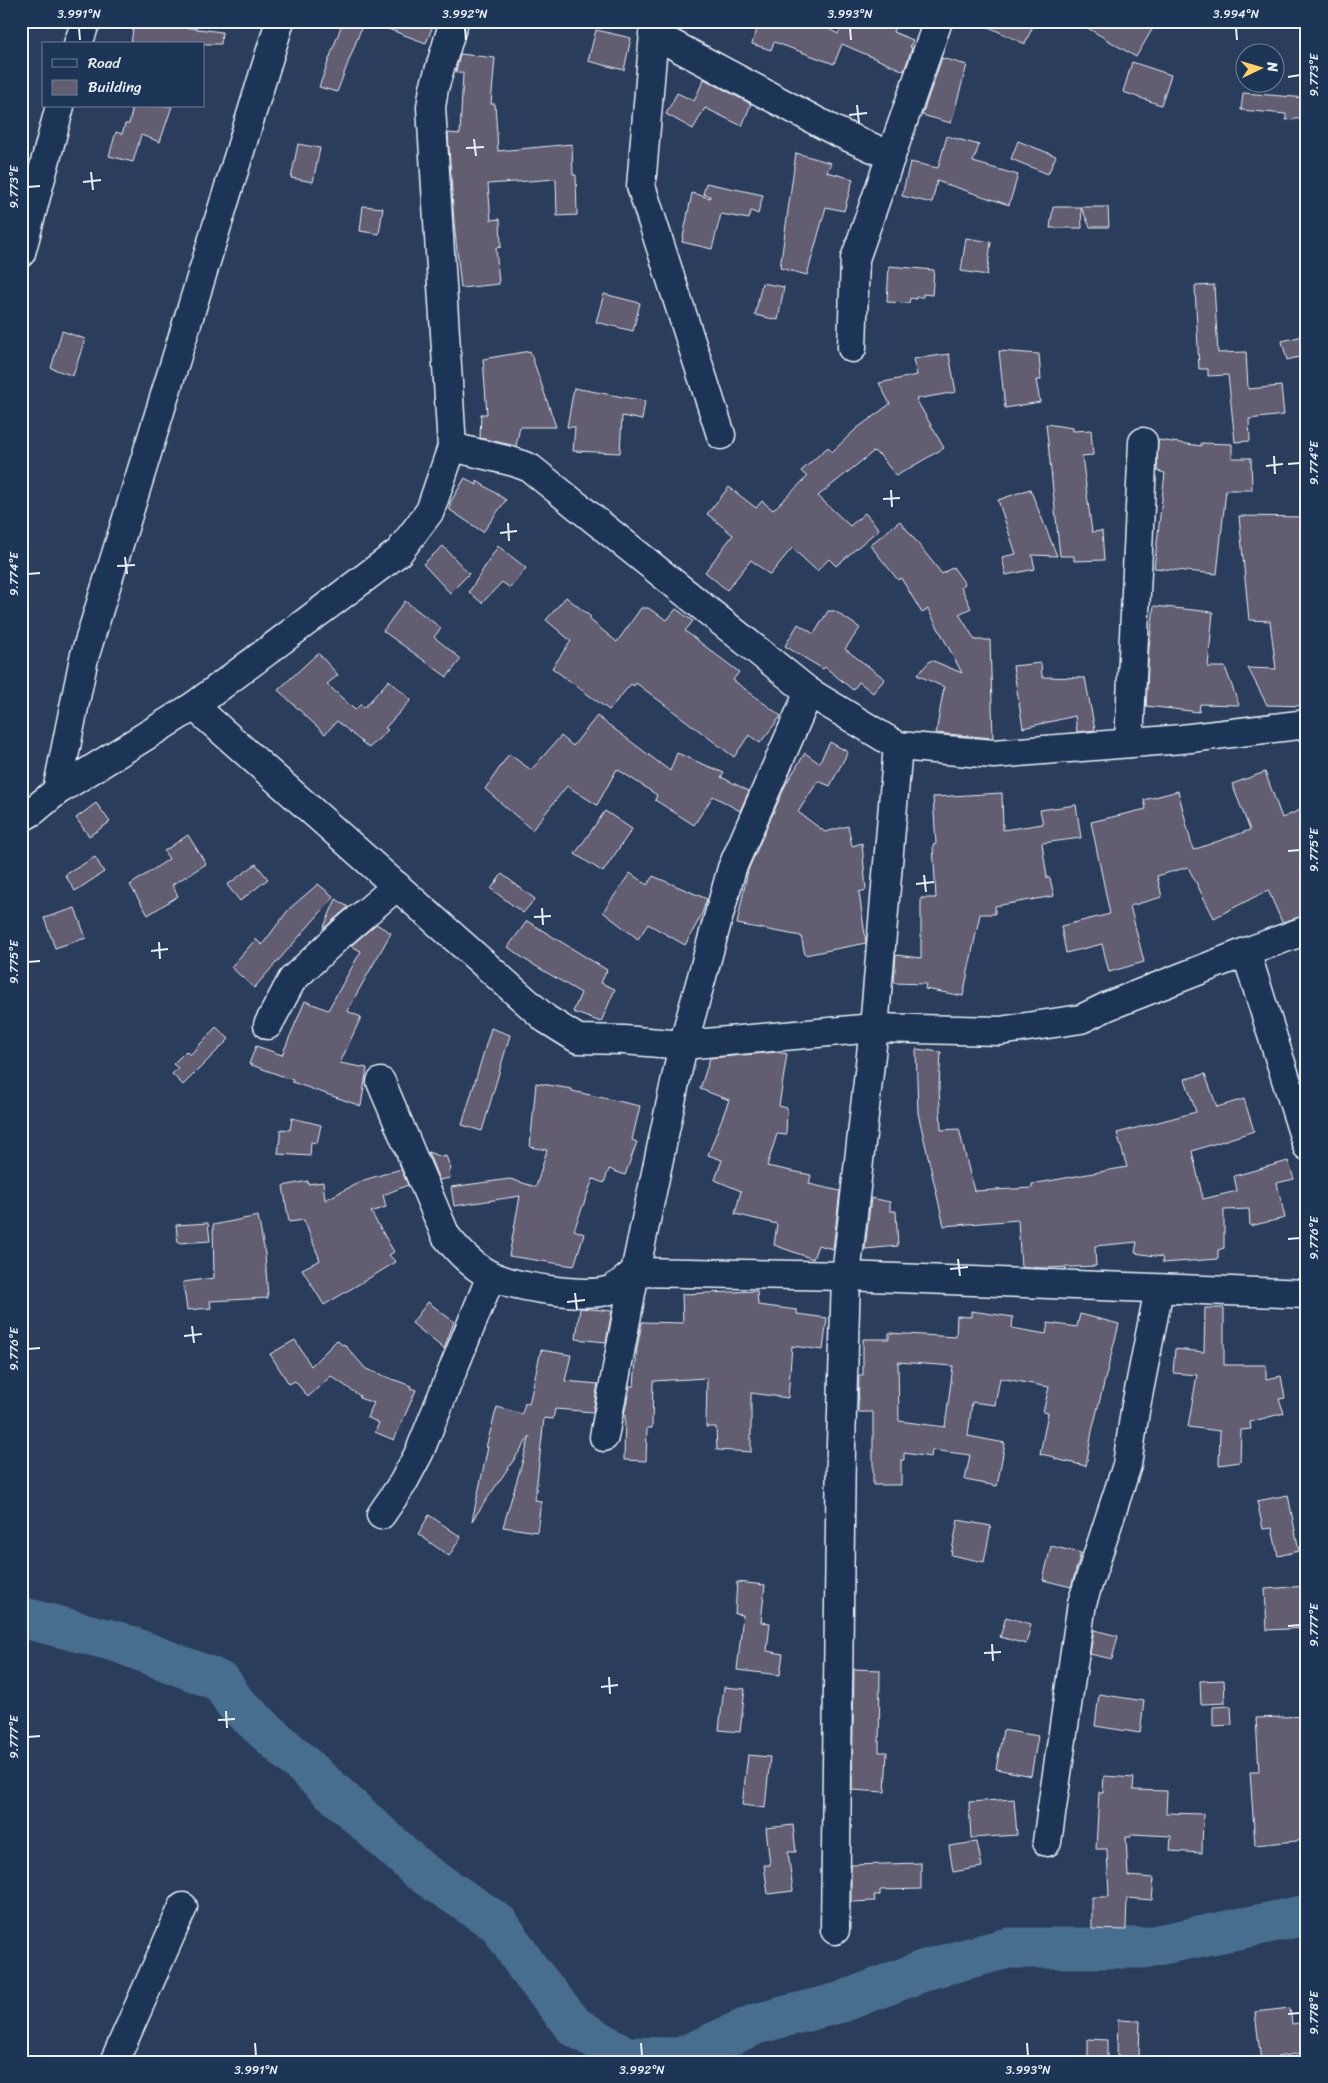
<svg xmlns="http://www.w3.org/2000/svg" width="1328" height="2083" viewBox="0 0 1328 2083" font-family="Sriracha,sans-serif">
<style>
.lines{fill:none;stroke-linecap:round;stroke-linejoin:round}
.river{stroke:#466e8e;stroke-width:41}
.building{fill:#625d71;stroke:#e8f1f8;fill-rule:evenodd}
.minor-casing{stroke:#e8f1f8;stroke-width:31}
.minor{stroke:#1d3557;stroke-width:28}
.ticks{fill:none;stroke:#e8f1f8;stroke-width:2}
.neatline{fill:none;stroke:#e8f1f8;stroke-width:2}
.ticks-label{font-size:12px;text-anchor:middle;fill:#e8f1f8}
</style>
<rect width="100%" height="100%" fill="#2b3d5c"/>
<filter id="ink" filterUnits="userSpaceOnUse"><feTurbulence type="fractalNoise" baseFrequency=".02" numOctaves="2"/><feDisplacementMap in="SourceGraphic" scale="10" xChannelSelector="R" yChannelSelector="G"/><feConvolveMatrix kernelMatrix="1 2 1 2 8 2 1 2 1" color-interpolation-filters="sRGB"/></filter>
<g filter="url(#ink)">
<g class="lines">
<path class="river" d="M21,1617L118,1642L212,1678L222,1683L235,1703L420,1871L499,1924L527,1967L574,2026L626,2057L680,2058L756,2024L842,2002L928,1969L1008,1948H1143L1307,1915"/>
</g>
<g class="building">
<path d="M134,21L222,32L221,44H131Z"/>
<path d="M343,21H364L337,92L319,87Z"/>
<path d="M373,21H435L426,43L372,23Z"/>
<path d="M760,21H815L838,34L844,21H897L893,32L913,40L910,47L912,48L904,71L842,44L834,64L774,42L771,50L752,44Z"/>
<path d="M976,21H1035L1025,44Z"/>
<path d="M1076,21H1157L1136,57Z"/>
<path d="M596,30L631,38L624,70L588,61Z"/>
<path d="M460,54L495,58L491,104H495L498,151L572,144L573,175H576L577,215L557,216L556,179L488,184L491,220L500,219L501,247L496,248L499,284L461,288L454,222L448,133L460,134L463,73L456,72Z"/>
<path d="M942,58L967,65L951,123L922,115Z"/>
<path d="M1132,62L1171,75L1161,105L1123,92Z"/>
<path d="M704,79L751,104L742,126L705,108L693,129L666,114L677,93L694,101Z"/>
<path d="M1243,93L1307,98V118L1286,120V114L1241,110Z"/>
<path d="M133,106H172L160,142L141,135L133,162L109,156L116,132L122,134L125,124H129Z"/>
<path d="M947,136L979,145L973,162L1018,175L1009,205L937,181L932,203L902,196L910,162L938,168Z"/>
<path d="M1018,141L1056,156L1048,174L1011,159Z"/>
<path d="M298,144L320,148L313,182L291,178Z"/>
<path d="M796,153L831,163L827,172L853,179L844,211L826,207L807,275L780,268Z"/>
<path d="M706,183L763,195L758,214L751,211L749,219L721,214L712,249L682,242L692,193L710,198V196L703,194Z"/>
<path d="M363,206L383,208L379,234L360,231Z"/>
<path d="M1053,207H1081L1082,228H1050Z"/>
<path d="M1081,207H1108L1109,227H1090Z"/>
<path d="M966,238L991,242L987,275L961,271Z"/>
<path d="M889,266L934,270L932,295L923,294V297H916V299L910,298L909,303L887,302Z"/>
<path d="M762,283L784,287L778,320L755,315Z"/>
<path d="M1214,285L1218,353L1246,352L1248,389L1281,386L1284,415L1249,419L1250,441L1235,442L1228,375L1208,376V369H1199L1195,286Z"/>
<path d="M604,294L640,303L633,331L596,322Z"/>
<path d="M62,331L85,339L73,376L51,368Z"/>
<path d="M1307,335V355L1287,360L1282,341Z"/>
<path d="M530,351L556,427H520L516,446L480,438L481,414H487L483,359Z"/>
<path d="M999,351L1039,354L1041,380H1036L1040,402L1005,408Z"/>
<path d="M949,354L956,392L916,399L944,448L896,476L879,454L878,455L874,451L818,496L850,526L865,513L879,529L836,566L829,559L817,571L792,548L770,575L751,560L727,590L705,572L733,535L707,514L729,487L756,508L762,501L773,510L807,477L801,471L828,447L832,452L856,429L890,404L879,383L917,375L913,359Z"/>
<path d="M574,388L645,401L642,420L622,416L620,453L573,451L575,427H567Z"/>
<path d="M1046,424L1073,428V431L1091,430L1093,455L1082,456L1092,532L1102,531L1104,560L1074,561V556H1060Z"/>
<path d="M1158,440L1201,446V443L1232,444V458H1251L1252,490H1226L1217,574L1154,568L1165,473L1157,471Z"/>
<path d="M465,478L477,485V481L506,500L483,532L450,510V503Z"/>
<path d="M1030,489L1057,556L1032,555L1035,569L1006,575L1002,557L1016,554L998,500Z"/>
<path d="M1239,516L1307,517V706L1267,705L1248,668L1276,669L1270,621L1249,620Z"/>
<path d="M900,521L942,574L953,567L965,584L961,587L971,608L959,614L975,640H990L993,738L936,733L944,687L917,675L931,660L962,673L928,609L922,613L901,578L898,580L870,545Z"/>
<path d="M443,546L469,574L450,593L423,564Z"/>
<path d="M498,546L526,568L510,588L502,582L482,603L469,592Z"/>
<path d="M566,597L591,617L589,619L617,642L641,608H648L667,620L676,609L693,621L685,631L739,672L733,680L781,716L760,743L749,735L734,757L636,683L634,686L631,684L609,710L552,668L571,641L546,620Z"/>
<path d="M405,601L441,628L434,637L461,659L447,677L383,631Z"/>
<path d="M1154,606L1213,612L1208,667H1225L1239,705L1200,704L1199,712L1146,706L1149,648Z"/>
<path d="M828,611H835L860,628L845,649L885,679L873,693L859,682L853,690L825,667L823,669L785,646L798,624L814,634Z"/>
<path d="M318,653L338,675L327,684L355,710L361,704L364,708L389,680L411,700L385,728L388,730L369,748L337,721L325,734L278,690Z"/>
<path d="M1041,663L1042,677L1085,678L1095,730L1077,732L1075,716L1023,728L1013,666Z"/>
<path d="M597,716L670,771L677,753L724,773L721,777L749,791L740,811L713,796L694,825L655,800L657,795L617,769L597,805L567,786L532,830L485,789L509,754L531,770L561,736L573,746Z"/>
<path d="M830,742L848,752L830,786L818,781L798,812L825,832L848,826L852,846L862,843L866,890L859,892L866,943L805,955L801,936L737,924L748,870L786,784L805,753L819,763Z"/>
<path d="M1265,772L1282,818L1307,807V915L1282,922L1268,890L1214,918L1188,867L1157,876L1162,897L1130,906L1144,962L1109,972L1102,944L1066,953L1061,926L1110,914L1091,822L1146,809L1144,800L1178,791L1193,850L1250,830L1232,784Z"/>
<path d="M1002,793L1003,830L1043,824L1040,810L1076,805L1081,838L1042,843L1047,878H1050L1054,896L995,906V914H980L963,996L925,989L926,984L894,983L896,955L921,958V898H936L933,845L936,844L933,797Z"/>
<path d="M96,803L110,822L89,836L76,818Z"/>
<path d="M605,811L632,829L603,872L575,854Z"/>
<path d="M188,835L206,864L172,885L178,896L148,915L130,885L169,859L164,851Z"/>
<path d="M95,857L104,872L75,891L65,875Z"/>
<path d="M256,864L268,879L240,901L227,885Z"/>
<path d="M630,873L647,885L653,876L707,899L701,916L685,945L648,924L638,939L603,912Z"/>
<path d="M502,874L535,899L523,913L491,889Z"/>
<path d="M318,884L334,897L254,988L231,967L256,939L262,945L289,909Z"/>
<path d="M336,899L348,907L323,929Z"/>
<path d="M75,908L86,938L55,948L44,918Z"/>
<path d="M527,921L607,970L601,983L615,989L601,1022L573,1012L581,993L524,959L508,947Z"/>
<path d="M376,924L391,933L347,1011L361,1017L340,1063L367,1068L361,1106L292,1082L293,1080L249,1064L256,1046L282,1055L305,1001L328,1010L361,951L351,946Z"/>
<path d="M216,1027L229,1039L183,1085L172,1074L178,1068L173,1064L186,1051L190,1055Z"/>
<path d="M491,1028L510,1035L482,1131L462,1125Z"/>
<path d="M916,1049L941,1052L939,1086L941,1130L959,1129L974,1191L1032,1188V1184L1127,1167L1117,1133L1196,1112L1185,1079L1205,1074L1217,1107L1244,1099L1254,1131L1192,1151L1203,1199L1237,1191L1234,1176L1288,1161L1294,1179L1277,1183L1285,1218L1250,1226L1249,1209L1224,1210V1248L1218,1250V1259L1163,1263L1162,1257L1135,1253L1137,1242L1095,1246L1096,1266L1047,1268L1021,1267L1018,1220L944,1226L918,1113Z"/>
<path d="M777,1052L787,1054L779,1106L787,1108L786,1135L777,1134L767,1166L811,1175L809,1184L840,1191L833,1249L818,1245L813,1259L774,1245L777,1224L735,1214L741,1191L715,1180L722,1160L708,1155L729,1100L700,1089L710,1058Z"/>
<path d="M536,1083L572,1089V1091L640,1106L632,1140L637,1142L625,1175L609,1169L604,1183L593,1179L574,1230L584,1234L574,1266L509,1256L520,1196L454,1206L451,1187L510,1179L536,1187L547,1150L530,1147Z"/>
<path d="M292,1118L321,1125L317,1143L311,1142L310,1156L278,1154L281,1129L290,1130Z"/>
<path d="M428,1152L442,1157L446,1156L451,1169L449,1170L450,1178L439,1180Z"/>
<path d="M401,1169L408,1185L383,1195L386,1207L371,1212L394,1252L389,1255L396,1262L324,1305L302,1269L320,1260L304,1220L289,1222L283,1186L308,1181V1184L323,1182L325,1200L364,1180Z"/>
<path d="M871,1198L890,1202V1211H896L898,1246L865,1249Z"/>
<path d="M258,1216L265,1254L268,1298L210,1301L211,1308L187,1310L183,1282L214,1278L213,1225Z"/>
<path d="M208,1223L210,1241L178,1243L176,1225Z"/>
<path d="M757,1291L758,1305L797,1310V1314L827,1318L823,1350L792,1346L788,1398L751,1393V1452L717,1450L716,1427H706L707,1378L653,1381L652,1428H647L646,1461L624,1460L625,1415H624L630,1386H634L637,1348L642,1322L683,1323L682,1294Z"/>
<path d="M428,1302L454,1322L444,1349L412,1323Z"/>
<path d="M580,1308L612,1311L606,1342L576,1339Z"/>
<path d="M1205,1308H1224V1365H1266V1379L1281,1376L1285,1398L1279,1399L1284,1413L1250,1422L1251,1429L1241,1430L1240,1462L1219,1465L1220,1431L1188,1427L1197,1375L1173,1373L1175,1349L1204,1352Z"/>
<path d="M971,1311L1013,1317L1012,1328L1046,1334L1048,1323L1077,1327L1080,1314L1119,1324L1092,1431L1086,1466L1055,1459V1457L1040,1454L1048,1413L1043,1412L1049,1387L1000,1378L995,1405L972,1402L968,1436L1005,1443L997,1486L965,1480L970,1455L932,1450L931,1457L904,1453V1460H901V1485H873V1412H858L859,1375H863V1339H889V1333L956,1337L957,1316L971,1317ZM898,1362L953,1366L945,1427L899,1421Z"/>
<path d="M295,1340L311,1366L337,1340L342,1345L344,1344L366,1369L411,1386L410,1388L416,1390L394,1440L375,1432L379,1423L367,1417L374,1403L359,1398L360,1396L331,1376L308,1397L295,1381L289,1384L270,1354Z"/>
<path d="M541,1350L571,1355L565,1381L598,1384L593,1412L555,1409L553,1419L544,1418L535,1500L541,1501L537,1532L503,1527L530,1436L472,1521L488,1447H486L497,1407L522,1414L525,1403L529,1404Z"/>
<path d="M1288,1495L1299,1551L1278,1556L1272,1528L1263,1529L1257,1501Z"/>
<path d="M429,1515L461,1537L449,1556L418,1534Z"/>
<path d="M958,1520L991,1526L984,1562L951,1555Z"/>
<path d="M1051,1546L1081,1553L1071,1587L1043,1580Z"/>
<path d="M737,1582L765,1585L761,1622L770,1623L767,1651L783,1654L780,1675L737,1670L743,1615L735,1614Z"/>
<path d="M1307,1586V1628L1267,1630L1265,1589Z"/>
<path d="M1006,1617L1031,1624L1026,1644L1000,1637Z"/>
<path d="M1094,1630L1118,1636L1112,1659L1090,1654Z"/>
<path d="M854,1669L880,1670L879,1752H887L885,1792L852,1790Z"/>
<path d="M1224,1680L1225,1703L1201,1704L1200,1681Z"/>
<path d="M724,1687L745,1689L740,1732L719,1730Z"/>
<path d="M1099,1694L1144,1701L1140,1733L1095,1726Z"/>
<path d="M1231,1706L1232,1725L1213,1726V1707Z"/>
<path d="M1307,1716V1840L1255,1845L1250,1772H1259L1256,1718Z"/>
<path d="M1003,1730L1038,1736L1031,1776L996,1769Z"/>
<path d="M748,1755L770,1757L765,1808L742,1805Z"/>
<path d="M1104,1776L1134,1778L1133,1790L1167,1791L1166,1813L1203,1814L1202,1853L1170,1851L1171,1836L1131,1834V1837H1126L1128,1876L1154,1878L1152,1900L1127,1898L1126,1930L1092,1929V1897H1109L1107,1849H1096L1099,1792H1103Z"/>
<path d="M1014,1799L1017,1835L971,1838L969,1802Z"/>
<path d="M793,1825L796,1852H788L793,1891L768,1894L764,1865H770L766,1828Z"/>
<path d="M977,1842L982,1867L953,1872L949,1846Z"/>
<path d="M921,1863V1889L880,1890V1895H874L875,1901L851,1902V1865Z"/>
<path d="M1290,2008L1292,2024L1307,2022V2052L1277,2057L1278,2062H1261L1255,2012Z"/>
<path d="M1118,2020L1140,2021L1139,2057L1117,2056Z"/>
<path d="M1088,2039L1107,2040V2062H1088Z"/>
</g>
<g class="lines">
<defs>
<g id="minor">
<path d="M280,21L84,658L57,791L194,706L399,552L430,511L452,447"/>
<path d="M454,21L434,88L431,107L452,447L514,462L530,468L809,692L898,746L994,754L1182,739L1307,724"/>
<path d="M655,21L641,186L721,435"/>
<path d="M653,34L835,131L891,156"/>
<path d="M78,44L86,21"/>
<path d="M21,253L60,106"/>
<path d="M852,348L855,259L938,21"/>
<path d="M194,706L546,1019L578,1039L624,1040L683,1045L874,1028L1000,1031L1081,1019L1108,1006L1246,952L1307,930"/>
<path d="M1129,743L1143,442"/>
<path d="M21,818L33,811L57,791"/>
<path d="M1246,952L1307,1146"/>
<path d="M268,1025L292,980L342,933L397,886"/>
<path d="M381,1082L446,1236C458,1251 474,1268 492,1276C515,1287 585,1298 610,1290C618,1287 627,1278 635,1272L846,1276L1307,1294"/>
<path d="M604,1437L635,1272L683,1045L732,868L809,692"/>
<path d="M381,1515L403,1483L419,1453L491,1276"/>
<path d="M1047,1842L1082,1603L1127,1465L1135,1411L1159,1289"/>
<path d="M835,1930L841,1445L846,1276L874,1028L898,746"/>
<path d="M114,2062L183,1907"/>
</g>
</defs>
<use href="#minor" class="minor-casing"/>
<use href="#minor" class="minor"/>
</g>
</g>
<path class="ticks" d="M79,28L80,40M465,28L466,40M850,28L851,40M1236,28L1237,40M1288,77L1300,75M857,105L859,123M849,115L867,113M474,139L476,156M466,148L484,147M91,172L93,190M83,182L101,180M28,187L40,186M1274,456L1275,474M1288,464L1300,463M1266,466L1283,464M891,490L892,507M883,499L900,498M508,523L509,541M500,533L517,531M125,557L127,574M117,566L135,565M28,574L40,573M1288,851L1300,850M924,875L926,892M916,884L934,882M542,908L543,925M534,917L551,916M159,942L160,959M151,951L168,949M28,962L40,961M1288,1239L1300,1238M958,1259L960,1276M950,1269L968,1267M575,1293L577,1310M567,1302L585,1300M192,1326L194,1343M184,1336L202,1334M28,1349L40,1348M1288,1626L1300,1625M992,1644L993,1661M984,1653L1001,1652M609,1677L610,1694M601,1687L618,1685M226,1711L227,1728M218,1720L235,1719M28,1737L40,1736M1288,2014L1300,2013M255,2043L256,2056M641,2043L642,2056M1027,2043L1028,2056"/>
<rect width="1328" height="2083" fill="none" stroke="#1d3557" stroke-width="55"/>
<rect x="42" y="42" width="162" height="65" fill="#1d3557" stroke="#6e8097"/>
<rect x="52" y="59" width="25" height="8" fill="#1d3557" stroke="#6e8097"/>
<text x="88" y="68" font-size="15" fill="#e8f1f8">Road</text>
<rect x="52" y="80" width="25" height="15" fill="#625d71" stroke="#6e8097"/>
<text x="88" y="92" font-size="15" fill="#e8f1f8">Building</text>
<g transform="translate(1260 68) rotate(85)"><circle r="24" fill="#1d3557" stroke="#6e8097"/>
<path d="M0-4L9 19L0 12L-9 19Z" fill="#ffd166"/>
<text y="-8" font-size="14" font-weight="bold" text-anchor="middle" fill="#e8f1f8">N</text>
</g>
<rect x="28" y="28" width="1272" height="2028" class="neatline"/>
<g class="ticks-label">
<text x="79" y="18">3.991°N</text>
<text x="465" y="18">3.992°N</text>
<text x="850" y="18">3.993°N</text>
<text x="1236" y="18">3.994°N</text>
<text transform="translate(1314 75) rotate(-90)" y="4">9.773°E</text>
<text transform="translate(14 187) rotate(-90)" y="4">9.773°E</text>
<text transform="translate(1314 463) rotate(-90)" y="4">9.774°E</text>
<text transform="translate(14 574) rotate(-90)" y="4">9.774°E</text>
<text transform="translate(1314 850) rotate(-90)" y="4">9.775°E</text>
<text transform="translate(14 962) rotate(-90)" y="4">9.775°E</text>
<text transform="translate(1314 1238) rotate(-90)" y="4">9.776°E</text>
<text transform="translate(14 1349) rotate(-90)" y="4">9.776°E</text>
<text transform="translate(1314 1625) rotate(-90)" y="4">9.777°E</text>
<text transform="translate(14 1737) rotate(-90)" y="4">9.777°E</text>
<text transform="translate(1314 2013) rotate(-90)" y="4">9.778°E</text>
<text x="256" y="2074">3.991°N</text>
<text x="642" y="2074">3.992°N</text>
<text x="1028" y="2074">3.993°N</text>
</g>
</svg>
